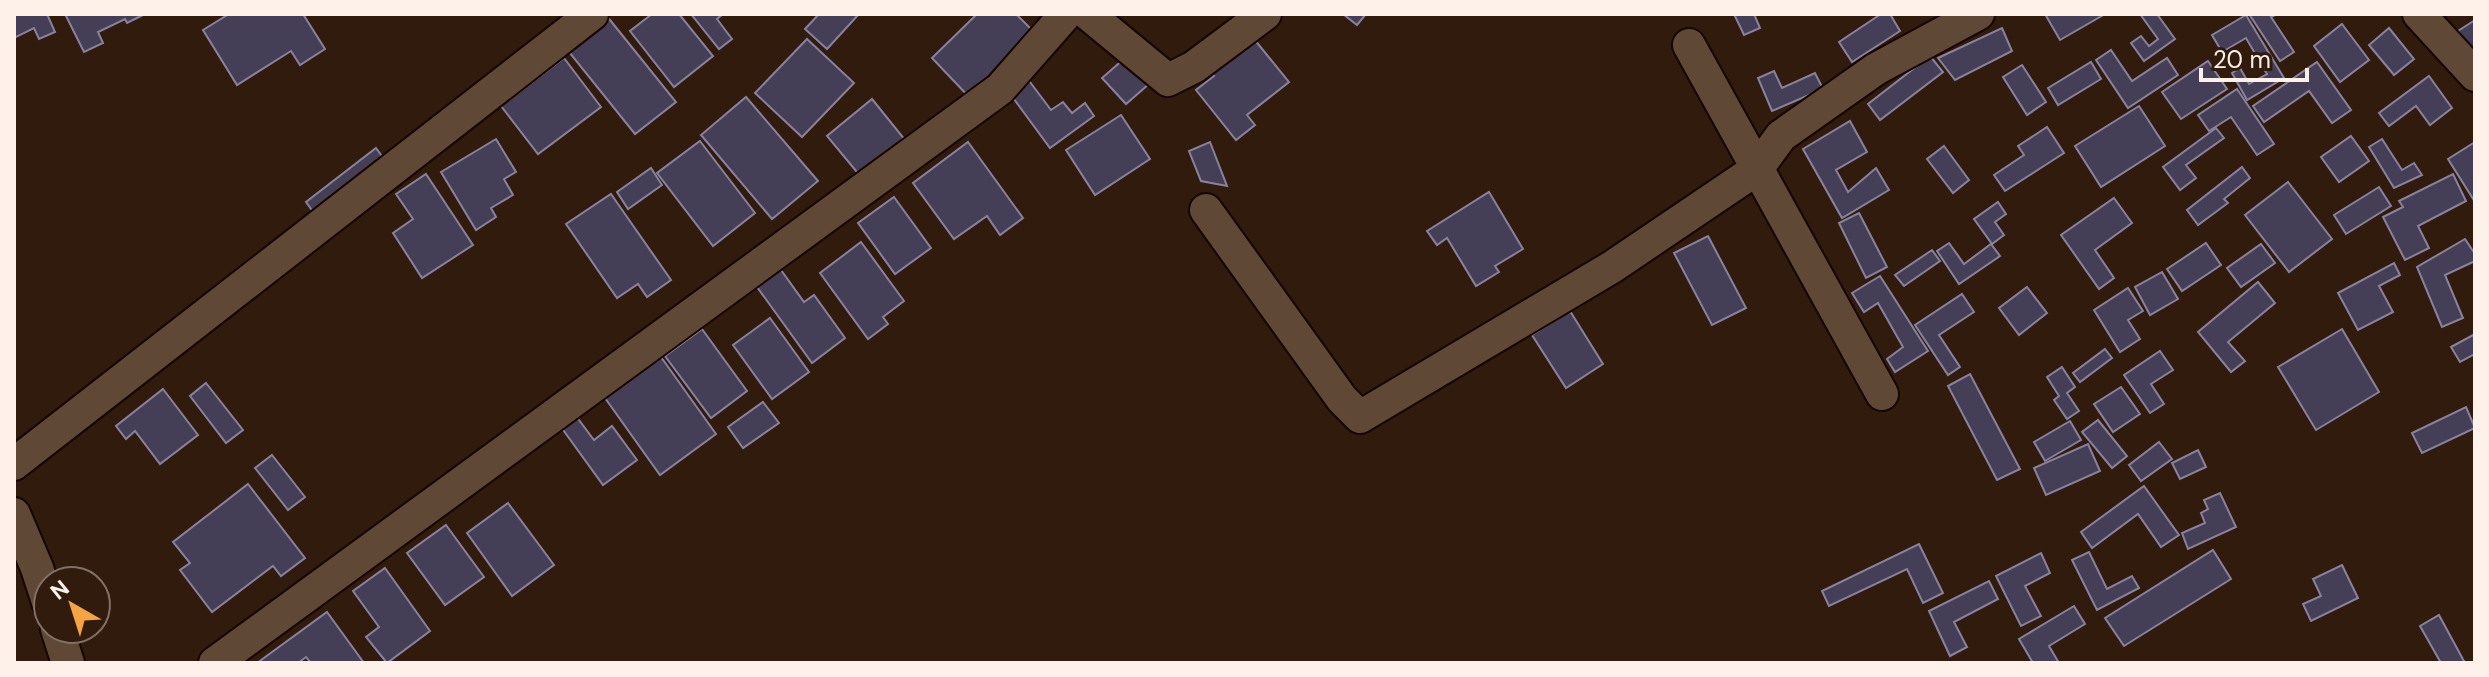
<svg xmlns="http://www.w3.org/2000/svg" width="2489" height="677" viewBox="0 0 2489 677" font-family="'DM Sans',sans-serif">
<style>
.building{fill:#443e56;stroke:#89829e;stroke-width:2}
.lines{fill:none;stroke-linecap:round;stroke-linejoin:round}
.street-casing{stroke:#170500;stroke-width:36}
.street{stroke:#604837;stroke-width:32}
</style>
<rect width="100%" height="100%" fill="#301b0c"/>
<g class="building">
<path d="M14,14H47L55,32L39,39L34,28L14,38Z"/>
<path d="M65,14H145L127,23L125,19L98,32L103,43L84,52Z"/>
<path d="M229,14H303L325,49L300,65L291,51L237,85L203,30Z"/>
<path d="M652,14H679L713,56L674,87L630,31Z"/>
<path d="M691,14H723L717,19L732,39L719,49Z"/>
<path d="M819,14H859L827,49L805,29Z"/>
<path d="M977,14H1016L1037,35L971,99L932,58Z"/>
<path d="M1343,14H1366L1357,25Z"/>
<path d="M1734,14H1754L1760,28L1744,35Z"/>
<path d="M1881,14H1890L1900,31L1852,62L1839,42Z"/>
<path d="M2045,14H2105L2060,40Z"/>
<path d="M2140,14H2157L2175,39L2144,61L2131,43L2141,36L2149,46L2158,39Z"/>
<path d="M2249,14H2277L2271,17L2294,52L2280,61Z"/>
<path d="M606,15L676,102L635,134L565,47Z"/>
<path d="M2246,15L2284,78L2247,100L2232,73L2240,68L2249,84L2267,74L2246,38L2222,52L2212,35Z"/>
<path d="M2475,20V55L2458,31Z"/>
<path d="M2342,24L2369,60L2340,82L2314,46Z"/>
<path d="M2002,28L2012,51L1955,80L1938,58Z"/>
<path d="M2389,28L2414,59L2394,75L2369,45Z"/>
<path d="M807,39L854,83L802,137L755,93Z"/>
<path d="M1254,39L1289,82L1247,115L1255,125L1236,140L1196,90L1214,76L1211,73Z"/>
<path d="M2111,50L2132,81L2167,58L2178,75L2128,108L2096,60Z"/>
<path d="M1930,56L1943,72L1880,120L1868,104Z"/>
<path d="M564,58L601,107L538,154L501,106Z"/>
<path d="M1125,58L1149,84L1126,104L1102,78Z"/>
<path d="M2208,61L2227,89L2181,119L2162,92Z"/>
<path d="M2091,62L2101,79L2058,105L2048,88Z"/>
<path d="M2317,62L2351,110L2332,123L2309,91L2264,122L2253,106Z"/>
<path d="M2022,65L2046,102L2027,115L2003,77Z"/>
<path d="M1774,71L1782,88L1815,73L1823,89L1772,111L1758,78Z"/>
<path d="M2429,76L2452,108L2430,125L2416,106L2389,126L2379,113Z"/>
<path d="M1027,78L1051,110L1063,102L1072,113L1085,103L1094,116L1050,148L1008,91Z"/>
<path d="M2237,89L2274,144L2257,155L2231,117L2209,131L2198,115Z"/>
<path d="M746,97L818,181L772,219L701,135Z"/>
<path d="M872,99L910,146L866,183L827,136Z"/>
<path d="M2139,106L2165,146L2101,187L2075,146Z"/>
<path d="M1121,115L1150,159L1095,195L1066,150Z"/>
<path d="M1850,121L1867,152L1836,170L1848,192L1876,168L1889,190L1842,218L1803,149Z"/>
<path d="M2047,127L2064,153L2005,191L1994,175L2024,155L2018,146Z"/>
<path d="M2216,128L2224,138L2186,165L2196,178L2180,190L2163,167Z"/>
<path d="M2351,136L2369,161L2339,182L2321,157Z"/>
<path d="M496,139L516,172L504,179L513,195L491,208L496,217L476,230L441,172Z"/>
<path d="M2382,139L2402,170L2414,163L2422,175L2394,188L2369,147Z"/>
<path d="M700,141L755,213L713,246L657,173Z"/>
<path d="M968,142L1023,218L1000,235L987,216L954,239L913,183Z"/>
<path d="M1210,142L1227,186L1201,181L1189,151Z"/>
<path d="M2475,142V202L2448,159Z"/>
<path d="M1944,146L1969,180L1953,193L1927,159Z"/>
<path d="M376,148L389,166L319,220L306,202Z"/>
<path d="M2242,167L2250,178L2224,199L2228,203L2198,225L2187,210Z"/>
<path d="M651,168L662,185L628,209L617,192Z"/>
<path d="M426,174L473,245L422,278L393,233L413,219L396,194Z"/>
<path d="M2453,174L2466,201L2418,226L2429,248L2405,260L2383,217L2403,207L2399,201Z"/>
<path d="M2288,182L2332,239L2289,272L2245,215Z"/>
<path d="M2379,187L2391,206L2346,234L2334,215Z"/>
<path d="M1489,192L1523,249L1495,266L1499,272L1476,286L1447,238L1437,245L1427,231Z"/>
<path d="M611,194L671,280L647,297L638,284L617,298L566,224Z"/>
<path d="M894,197L931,248L895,274L858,223Z"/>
<path d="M2114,198L2132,223L2095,250L2114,278L2099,289L2061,235Z"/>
<path d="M1998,202L2006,214L1995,222L2004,235L1992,244L1974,219Z"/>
<path d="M1859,213L1887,267L1866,278L1839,223Z"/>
<path d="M1708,236L1746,308L1712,325L1674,253Z"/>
<path d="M2465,239L2475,254V261L2445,275L2463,318L2442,327L2417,267Z"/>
<path d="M861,242L904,301L883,317L888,324L868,339L820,273Z"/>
<path d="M1949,243L1964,264L1991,244L2000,256L1959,284L1937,251Z"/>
<path d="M2206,243L2221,265L2182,291L2167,269Z"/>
<path d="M2261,244L2275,263L2241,287L2227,268Z"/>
<path d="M1932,250L1940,261L1904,286L1895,275Z"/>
<path d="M2394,263L2400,275L2379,286L2393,312L2358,330L2338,293Z"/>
<path d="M781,270L804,302L814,295L845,338L812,363L757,287Z"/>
<path d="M2162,272L2178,299L2150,315L2135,287Z"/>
<path d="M1880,276L1928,351L1895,372L1887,359L1903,347L1878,303L1864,312L1852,293Z"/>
<path d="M2258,282L2275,303L2228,342L2245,361L2231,372L2198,332Z"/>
<path d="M2027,287L2047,313L2019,335L1999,308Z"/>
<path d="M2128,288L2143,311L2128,320L2140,339L2120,352L2094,310Z"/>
<path d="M1962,294L1974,312L1939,335L1960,367L1948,375L1915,325Z"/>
<path d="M1570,311L1603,364L1566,388L1532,335Z"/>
<path d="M770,318L809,372L772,399L733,345Z"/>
<path d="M702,329L747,391L711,418L665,356Z"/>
<path d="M2342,329L2379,392L2316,430L2278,367Z"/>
<path d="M2475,334V354L2460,362L2451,347Z"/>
<path d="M2105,349L2112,358L2080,382L2073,373Z"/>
<path d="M2160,351L2173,370L2151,384L2164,404L2150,413L2124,375Z"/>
<path d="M661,357L716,434L660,475L605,398Z"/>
<path d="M2062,367L2075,387L2067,393L2079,411L2067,419L2054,400L2059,396L2047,377Z"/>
<path d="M1970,374L2020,469L1997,480L1948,386Z"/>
<path d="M206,383L243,430L226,443L190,396Z"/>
<path d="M2121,387L2140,414L2113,432L2094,404Z"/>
<path d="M163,389L198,435L160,464L135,431L126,439L116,426Z"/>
<path d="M763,402L779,423L743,448L728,427Z"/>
<path d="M2466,407L2475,428L2422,453L2412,433Z"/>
<path d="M576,416L594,440L612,426L637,460L603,485L561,427Z"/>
<path d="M2098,420L2127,456L2112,468L2082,432Z"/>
<path d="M2070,421L2081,440L2045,461L2034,442Z"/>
<path d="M2159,442L2172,459L2141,481L2129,465Z"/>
<path d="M2088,444L2100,471L2046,495L2034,468Z"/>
<path d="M2198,450L2206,467L2180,479L2172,463Z"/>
<path d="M272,455L305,497L288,510L255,468Z"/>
<path d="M248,484L305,558L281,576L273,566L212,612L180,570L190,563L173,542Z"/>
<path d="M2144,486L2179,535L2161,547L2138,514L2092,548L2081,532Z"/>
<path d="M2220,493L2236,527L2188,549L2182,533L2205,523L2201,513L2208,509L2204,500Z"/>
<path d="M508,503L554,565L512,596L467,533Z"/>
<path d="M446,525L484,577L445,605L407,553Z"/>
<path d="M1919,544L1943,593L1923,603L1907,569L1829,606L1822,591Z"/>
<path d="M2213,550L2231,579L2124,646L2105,618Z"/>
<path d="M2089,552L2107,589L2132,576L2139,588L2097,610L2072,560Z"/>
<path d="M2041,553L2050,573L2025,586L2041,616L2021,626L1996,576Z"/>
<path d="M2342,565L2358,598L2311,621L2303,604L2321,596L2313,579Z"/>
<path d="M385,568L430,631L387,663L366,637L379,627L353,591Z"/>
<path d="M1989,581L1998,599L1954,622L1967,647L1950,656L1929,611Z"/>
<path d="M2074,606L2085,624L2049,646L2059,663H2033L2019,639Z"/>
<path d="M327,612L364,663H311L306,657L298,663H257Z"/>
<path d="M2439,615L2465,663H2441L2420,626Z"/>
</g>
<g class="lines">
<defs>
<g id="street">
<path d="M1088,14L1168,80L1194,67L1265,14"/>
<path d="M2419,14L2475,75"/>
<path d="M1689,45L1882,394"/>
<path d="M1206,210L1342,399L1360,417L1612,267L1757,169L1781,136L1876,69L1978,14"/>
<path d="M14,464L592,14"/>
<path d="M14,514L37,568L48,602"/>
<path d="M57,629L68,663"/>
<path d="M215,663L1000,89L1066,14"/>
</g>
</defs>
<use href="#street" class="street-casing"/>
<use href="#street" class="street"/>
</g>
<rect width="2489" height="677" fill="none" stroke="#fdf1e9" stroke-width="32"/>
<g transform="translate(72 605) rotate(321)"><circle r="38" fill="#301b0c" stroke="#827164" stroke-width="2"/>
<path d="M0-6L14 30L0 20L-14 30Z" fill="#f4a443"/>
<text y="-12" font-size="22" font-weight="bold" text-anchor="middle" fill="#fdf1e9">N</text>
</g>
<path d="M2201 68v12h106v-12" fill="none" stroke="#fdf1e9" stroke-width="4"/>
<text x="2213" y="68" font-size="24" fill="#fdf1e9" stroke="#301b0c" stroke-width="6" paint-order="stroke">20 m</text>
</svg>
